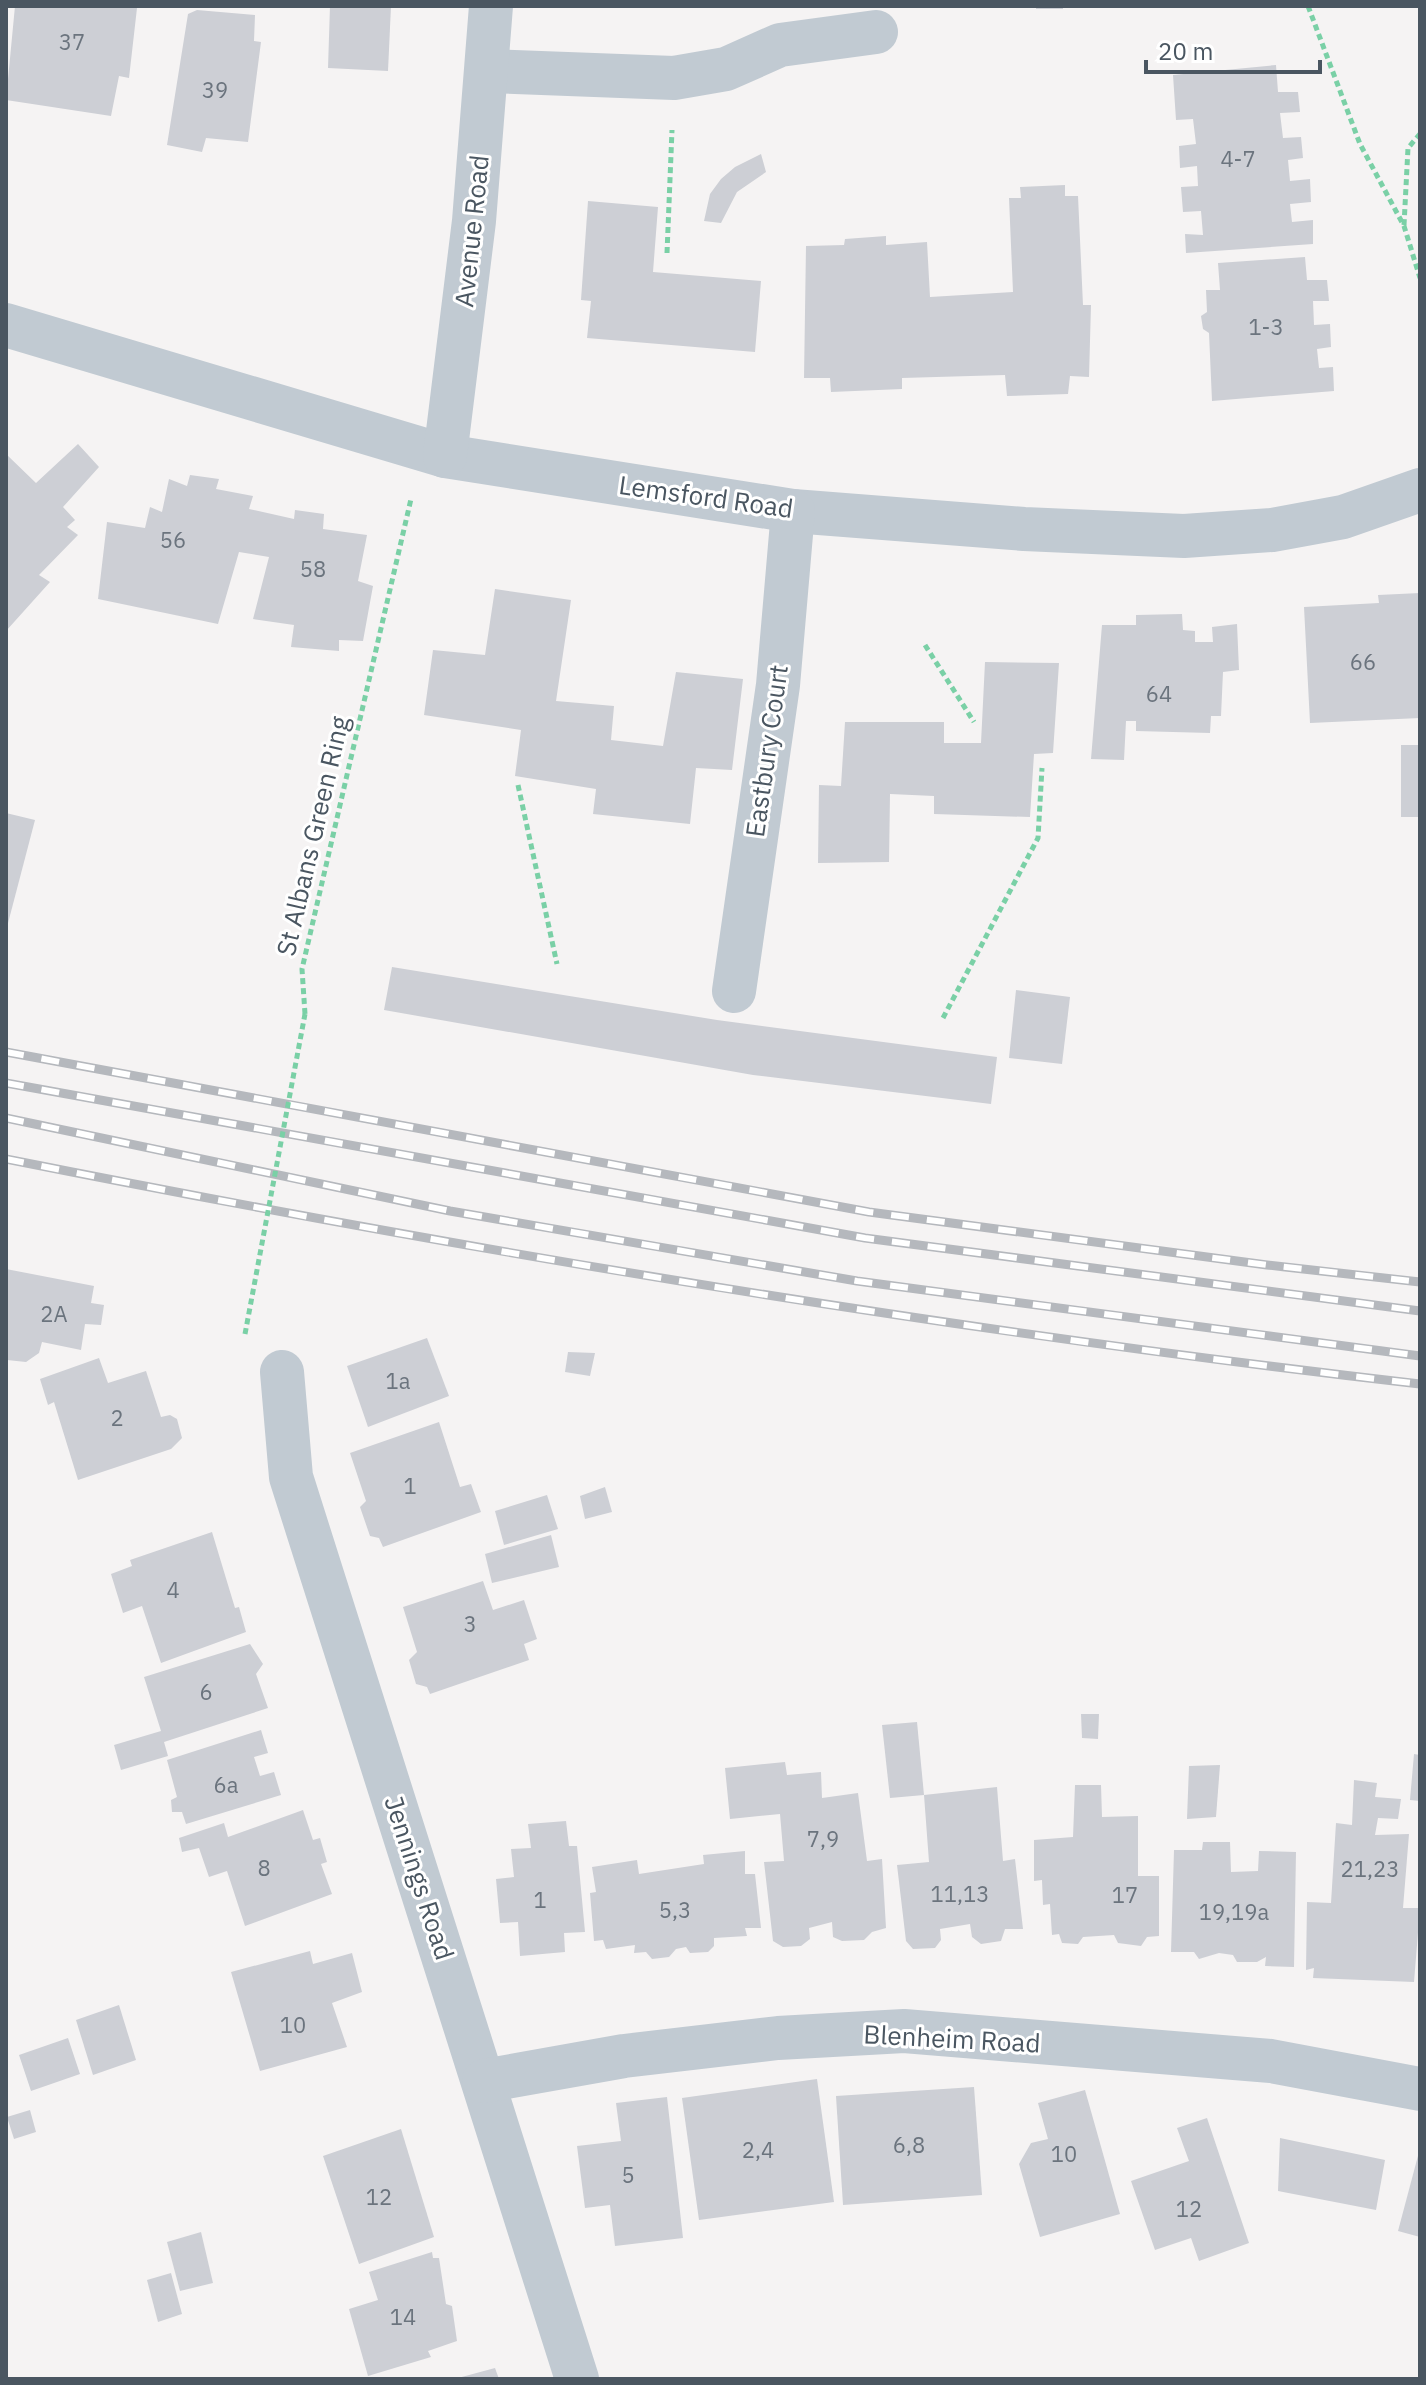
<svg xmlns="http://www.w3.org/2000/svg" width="1426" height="2385" viewBox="0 0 1426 2385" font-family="'IBM Plex Sans',sans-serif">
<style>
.building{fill:#cdcfd5}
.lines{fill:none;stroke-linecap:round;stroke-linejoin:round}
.path{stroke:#7ad0a6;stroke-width:5;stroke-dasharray:6 4;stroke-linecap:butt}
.street{stroke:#c1cad2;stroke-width:44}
.rail-casing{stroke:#b5b8bd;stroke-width:9}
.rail{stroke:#fff;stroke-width:6;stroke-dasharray:18;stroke-linecap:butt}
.path-bridge{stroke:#7ad0a6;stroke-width:5;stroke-dasharray:6 4;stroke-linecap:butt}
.labels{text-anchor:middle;stroke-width:6;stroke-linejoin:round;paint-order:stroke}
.number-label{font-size:22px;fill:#6b747e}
.street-label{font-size:26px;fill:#4a5661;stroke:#fff}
</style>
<rect width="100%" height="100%" fill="#f5f3f3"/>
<g class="building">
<path d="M15,6L137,8L129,78L119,76L111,116L6,100Z"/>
<path d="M330,6H391L388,71L328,68Z"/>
<rect x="1036" y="6" width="27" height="3"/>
<path d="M197,10L255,15L254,41L261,42L248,142L206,138L202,152L167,145L188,14Z"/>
<path d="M1276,65L1278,92H1298L1300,112L1280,113L1283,138L1301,137L1303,158L1288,160L1290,181L1310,179L1311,202L1290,204L1292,222L1313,220V244L1186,253L1185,234L1203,235L1201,211L1183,212L1181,187L1198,186L1197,166L1180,168L1179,146L1196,144L1193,119L1176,120L1173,75Z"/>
<path d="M761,154L766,172L737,192L721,223L704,221L710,194L721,179L735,167Z"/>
<path d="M1065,185V196H1078L1083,305H1091L1089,377L1070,376L1068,394L1007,396L1005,375L902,378V389L831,392L830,378H804L806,246L844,245L845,239L886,236V245L927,242L930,297L1013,292L1009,198H1021L1020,187Z"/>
<path d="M588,201L658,207L653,272L761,281L755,352L587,338L591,301L581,300Z"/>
<path d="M1305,257L1307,280H1327L1329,301H1313L1314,325L1330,324L1331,347L1317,349L1319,368L1333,367L1334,391L1212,401L1209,333L1203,329L1201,316L1207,312L1206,290H1220L1218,263Z"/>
<path d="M78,444L99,467L63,507L75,520L67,527L78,535L39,575L50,582L6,631V454L36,483Z"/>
<path d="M190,475L219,479L216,489L253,496L249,509L294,519L295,510L324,514L323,529L367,535L358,581L373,586L363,641L339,640V651L291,647L294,625L253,619L269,557L239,552L218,624L98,599L107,522L145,528L150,507L162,512L169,479L187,486Z"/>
<path d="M495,589L571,600L556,701L614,706L611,740L663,746L676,672L743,679L732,770L696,768L690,824L593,814L596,789L515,776L521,730L424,715L433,650L485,655Z"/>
<path d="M1420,593V718L1310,723L1304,607L1379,603L1378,595Z"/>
<path d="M1182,614L1183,630L1195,631V642H1213L1212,627L1237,624L1239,670L1223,672L1221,716H1211L1210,733L1136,731V721H1126L1124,760L1091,759L1102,625H1136V615Z"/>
<path d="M985,662L1059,663L1053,753L1034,754L1030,817L934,814V796L890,794L889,862L818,863L819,785L841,786L845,722H944V743H981Z"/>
<rect x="1401" y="745" width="19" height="72"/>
<path d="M6,813L35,820L7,927H6Z"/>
<path d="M392,967L717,1020L997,1057L991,1104L753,1075L384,1010Z"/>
<path d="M1016,990L1070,997L1062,1064L1009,1058Z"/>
<path d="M6,1269L94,1286L91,1303L104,1305L101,1325L85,1324L81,1350L42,1342L39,1353L26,1362L7,1360Z"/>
<path d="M427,1338L449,1396L368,1427L347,1366Z"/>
<path d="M568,1352L595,1353L590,1376L565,1372Z"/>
<path d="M99,1358L108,1383L146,1371L161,1417L170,1415L177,1419L182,1438L171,1449L78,1480L54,1402L48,1405L40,1379Z"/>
<path d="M439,1422L460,1487L471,1484L481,1512L383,1547L379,1538L370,1536L360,1507L366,1501L350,1453Z"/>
<path d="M605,1487L612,1512L585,1519L580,1496Z"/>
<path d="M547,1495L558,1529L504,1545L495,1511Z"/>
<path d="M212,1532L235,1608L239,1607L246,1632L161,1663L142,1606L123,1613L111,1574L132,1566L130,1560Z"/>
<path d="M551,1535L559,1567L492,1583L485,1554Z"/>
<path d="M483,1581L493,1610L524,1600L537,1639L524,1644L529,1660L430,1694L427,1687L416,1684L409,1660L417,1652L403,1607Z"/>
<path d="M250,1644L263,1664L256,1674L268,1708L164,1742L168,1756L121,1770L114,1745L161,1731L144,1677Z"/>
<path d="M1081,1714H1099L1098,1739L1082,1738Z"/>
<path d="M917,1722L924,1795L890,1798L882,1725Z"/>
<path d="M261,1730L268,1753L254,1757L260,1776L274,1772L281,1795L186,1824L182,1812H172L171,1800L177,1797L167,1760Z"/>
<path d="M1414,1754L1420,1755V1801L1410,1800Z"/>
<path d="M785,1762L787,1775L821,1772L822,1798L858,1793L867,1861L882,1859L886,1928L872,1932L864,1940L842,1941L833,1937L832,1922L809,1928L810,1939L801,1946L783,1947L773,1941L764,1862L784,1861L780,1814L730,1819L725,1768Z"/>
<path d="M1220,1765L1216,1817L1187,1819L1189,1766Z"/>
<path d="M1354,1780L1377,1783L1375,1797L1401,1799L1398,1819L1378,1818L1375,1835L1409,1834L1403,1908H1420L1414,1982L1313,1978L1314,1968L1306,1970L1307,1902L1331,1903L1336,1823L1352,1825Z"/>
<path d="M1075,1785H1101L1102,1817L1138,1816V1876H1159V1936L1147,1937L1141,1946L1118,1943L1114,1935L1083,1937L1078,1944L1062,1943L1059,1934L1052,1935L1050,1904L1043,1905L1042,1880L1034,1881V1840L1073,1837Z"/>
<path d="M997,1787L1003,1861L1015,1859L1023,1929H1005L1001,1941L981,1944L972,1937L970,1924L940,1929L941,1940L935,1948L913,1949L906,1941L897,1865L929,1862L924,1795Z"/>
<path d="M303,1810L313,1840L320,1838L327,1862L321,1864L332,1894L245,1926L227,1871L209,1877L199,1848L182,1852L179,1838L224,1823L228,1837Z"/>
<path d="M566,1821L569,1846H577L585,1932L564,1933L565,1952L520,1956L518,1922L500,1923L496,1879L514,1877L511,1849L531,1848L528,1824Z"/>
<path d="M1203,1842H1230L1231,1872L1258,1871L1259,1851L1296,1852L1294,1967L1265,1966L1266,1957L1257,1962H1237L1233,1955L1219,1953L1199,1959L1194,1952H1171L1174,1850H1202Z"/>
<path d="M745,1851V1874H755L761,1928H745L747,1936L714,1938V1946L708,1952L690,1953L686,1947L676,1949L669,1957L652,1959L646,1952L634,1953L635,1945L606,1949L603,1940L594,1941L590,1893L596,1892L592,1867L637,1860L639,1874L704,1864L703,1855Z"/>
<path d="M310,1951L313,1964L352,1953L362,1992L332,2003L347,2047L260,2071L231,1972Z"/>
<path d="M119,2005L136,2060L93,2075L76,2020Z"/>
<path d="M68,2038L80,2074L31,2091L19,2055Z"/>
<path d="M817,2079L834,2202L699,2220L682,2098Z"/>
<path d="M974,2087L982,2195L843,2205L836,2096Z"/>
<path d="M1085,2090L1120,2214L1040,2237L1019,2164L1031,2143L1048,2139L1038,2103Z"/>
<path d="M667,2097L683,2238L615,2246L610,2205L585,2208L577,2146L621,2141L616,2103Z"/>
<path d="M30,2110L36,2132L14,2139L7,2117Z"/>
<path d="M1207,2118L1249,2243L1199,2261L1191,2238L1155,2250L1131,2181L1189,2161L1177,2128Z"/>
<path d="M401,2129L434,2237L359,2264L323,2156Z"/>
<path d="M1280,2138L1385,2160L1376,2210L1278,2191Z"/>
<path d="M1419,2152H1420V2237L1398,2231Z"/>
<path d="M201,2232L213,2283L180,2291L167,2242Z"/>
<path d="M432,2252L433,2258H439L446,2304L452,2306L457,2341L428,2351L431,2357L368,2376L349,2309L378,2300L369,2272Z"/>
<path d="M171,2273L182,2314L158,2322L147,2280Z"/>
<path d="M495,2368L499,2379H458V2378Z"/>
</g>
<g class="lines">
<g class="path">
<path d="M1308,6L1360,144L1404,226L1420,278"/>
<path d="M1404,225L1408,148L1420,134"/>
<path d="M667,253L672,130"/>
<path d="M925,645L974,722"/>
<path d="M518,785L557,964"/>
<path d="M305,1014L302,969L411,499"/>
<path d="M943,1018L1038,838L1042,768"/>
</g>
<g class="street">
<path d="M489,71L674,78L726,69L780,45L876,32"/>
<path d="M6,325L445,456L793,511L1024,529L1184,536L1272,530L1343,517L1420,490"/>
<path d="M445,456L474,221L491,6"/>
<path d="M734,991L778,685L793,511"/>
<path d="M282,1372L291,1477L577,2379"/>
<path d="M484,2081L624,2056L778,2038L904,2031L1271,2061L1420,2089"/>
</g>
<defs>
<g id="rail">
<path d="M6,1052L869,1212L1267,1265L1420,1282"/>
<path d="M6,1083L865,1238L1420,1311"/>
<path d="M6,1118L450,1211L857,1281L1420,1356"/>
<path d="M6,1159C475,1252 945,1330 1420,1384"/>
</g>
</defs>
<use href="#rail" class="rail-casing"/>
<use href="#rail" class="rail"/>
<path class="path-bridge" d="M245,1334L305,1014"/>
</g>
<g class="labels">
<g class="number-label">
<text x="72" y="50">37</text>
<text x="215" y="98">39</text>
<text x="1238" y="167">4-7</text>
<text x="1266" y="335">1-3</text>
<text x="173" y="548">56</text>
<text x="313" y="577">58</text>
<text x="1363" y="670">66</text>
<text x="1159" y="702">64</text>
<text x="54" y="1322">2A</text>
<text x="398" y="1389">1a</text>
<text x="117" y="1426">2</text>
<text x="410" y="1494">1</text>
<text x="173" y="1598">4</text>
<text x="470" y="1632">3</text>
<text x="206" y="1700">6</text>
<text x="226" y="1793">6a</text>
<text x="823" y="1847">7,9</text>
<text x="264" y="1876">8</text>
<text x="1370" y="1877">21,23</text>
<text x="960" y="1902">11,13</text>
<text x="1125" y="1903">17</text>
<text x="540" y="1908">1</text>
<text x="675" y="1918">5,3</text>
<text x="1234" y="1920">19,19a</text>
<text x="293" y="2033">10</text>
<text x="909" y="2153">6,8</text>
<text x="758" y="2158">2,4</text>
<text x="1064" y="2162">10</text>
<text x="628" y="2183">5</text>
<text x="379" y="2205">12</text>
<text x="1189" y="2217">12</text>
<text x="403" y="2325">14</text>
</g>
<g class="street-label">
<text transform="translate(472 231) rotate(-84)" y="9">Avenue Road</text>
<text transform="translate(706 497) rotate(8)" y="9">Lemsford Road</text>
<text transform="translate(767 751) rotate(-82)" y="9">Eastbury Court</text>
<text transform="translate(313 836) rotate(-77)" y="9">St Albans Green Ring</text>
<text transform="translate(419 1878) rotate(72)" y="9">Jennings Road</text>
<text transform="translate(952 2039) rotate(3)" y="9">Blenheim Road</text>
</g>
</g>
<rect width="1426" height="2385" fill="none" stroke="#4a5661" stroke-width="16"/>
<path d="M1146 60v12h174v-12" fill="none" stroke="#4a5661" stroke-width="4"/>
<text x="1158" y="60" font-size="24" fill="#4a5661" stroke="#ffffff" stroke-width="6" paint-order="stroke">20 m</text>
</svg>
